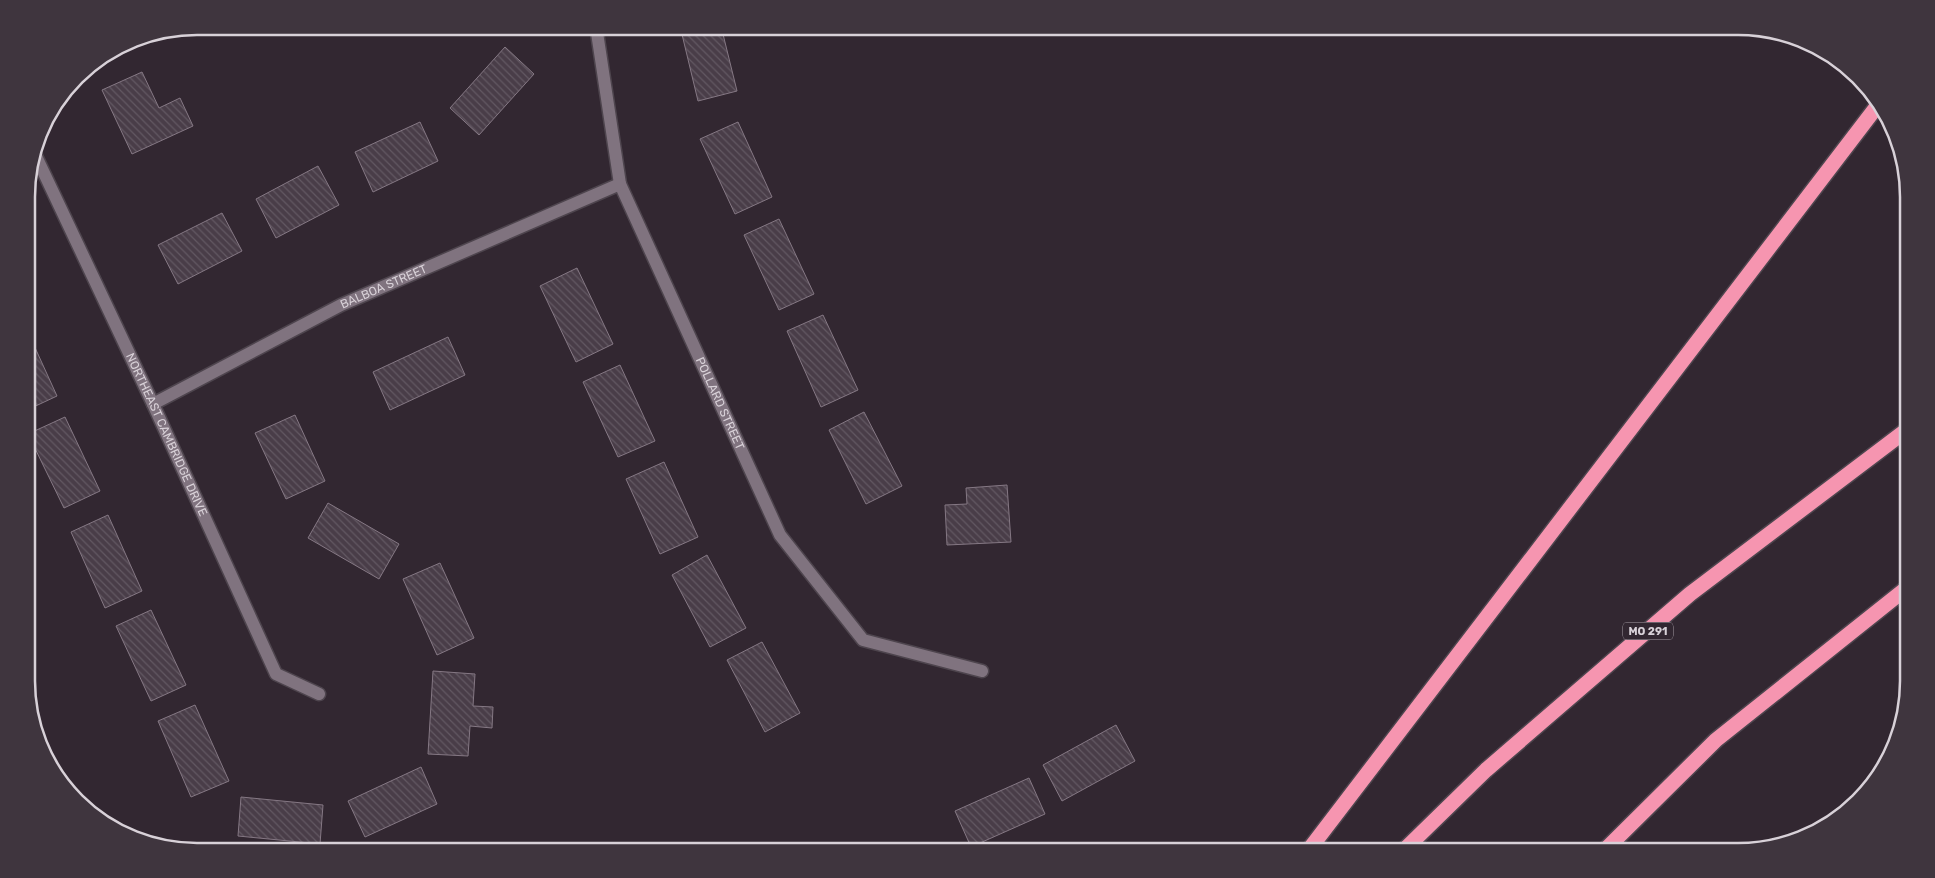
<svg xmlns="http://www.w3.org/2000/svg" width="1935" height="878" viewBox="0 0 1935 878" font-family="Rubik,sans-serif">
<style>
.building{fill:url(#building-back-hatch);stroke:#857884}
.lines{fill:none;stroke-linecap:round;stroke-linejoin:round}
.minor-casing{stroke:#4e454e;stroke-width:15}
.highway-casing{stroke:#4e454e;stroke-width:18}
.minor{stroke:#80737f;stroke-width:12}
.highway{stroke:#f695b0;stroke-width:15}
.labels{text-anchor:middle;stroke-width:4.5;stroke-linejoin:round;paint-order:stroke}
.shield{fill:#322731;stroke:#a69ea6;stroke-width:1}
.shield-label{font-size:11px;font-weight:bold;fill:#d8d1d8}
.street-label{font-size:12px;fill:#d8d1d8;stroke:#322731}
.rim{fill:none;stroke:#d8d1d8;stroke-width:2.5}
</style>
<defs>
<pattern id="building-back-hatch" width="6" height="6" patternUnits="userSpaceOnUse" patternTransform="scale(1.25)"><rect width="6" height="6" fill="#493d48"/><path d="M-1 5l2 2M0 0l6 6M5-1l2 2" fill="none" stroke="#625862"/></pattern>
</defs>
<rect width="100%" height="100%" fill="#322731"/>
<g class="building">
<path d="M680,26H721L737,91L698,101Z"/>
<path d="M505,47L534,74L479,135L450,108Z"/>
<path d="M142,72L159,108L180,98L193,126L132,154L102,90Z"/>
<path d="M420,122L438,161L373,192L355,152Z"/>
<path d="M738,122L772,197L735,214L700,139Z"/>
<path d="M318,166L339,205L276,238L256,199Z"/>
<path d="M222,213L242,251L178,284L158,245Z"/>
<path d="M779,219L814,294L779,310L744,235Z"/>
<path d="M577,268L613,344L576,362L540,286Z"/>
<path d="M823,315L858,390L821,407L787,331Z"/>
<path d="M27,330L57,396L27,410Z"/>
<path d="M448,337L465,375L390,410L373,372Z"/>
<path d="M620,365L655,441L618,457L583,382Z"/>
<path d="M864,412L902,486L866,504L829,430Z"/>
<path d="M295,415L325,481L286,499L255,433Z"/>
<path d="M65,417L100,491L64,508L28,434Z"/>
<path d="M664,462L698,537L660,554L626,479Z"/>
<path d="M1007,485L1011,542L947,545L945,505L967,504L966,488Z"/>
<path d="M328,503L399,544L379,579L308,538Z"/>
<path d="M108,515L142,591L105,608L71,532Z"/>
<path d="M707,555L746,628L710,647L672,575Z"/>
<path d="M440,563L474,638L437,655L403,579Z"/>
<path d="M151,610L186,685L151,701L116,626Z"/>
<path d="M762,642L800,713L765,732L727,660Z"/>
<path d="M433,671L475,674L473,706L493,707L492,728L470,726L468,756L428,754Z"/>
<path d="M195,705L229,781L191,797L158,721Z"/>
<path d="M1116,725L1135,761L1062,801L1043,765Z"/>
<path d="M421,767L437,804L365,837L348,801Z"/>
<path d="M1029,778L1045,814L971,847L955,811Z"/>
<path d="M241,797L323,805L320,844L238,836Z"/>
</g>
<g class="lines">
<defs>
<g id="minor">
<path id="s1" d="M596,26L620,184L780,535L863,640L982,671"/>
<path id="s2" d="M35,154L153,404L276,674L319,694"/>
<path id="s3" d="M153,404L341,305L620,184"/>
</g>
<g id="highway">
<path d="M1308,851L1878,105"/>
<path d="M1403,851L1486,770L1690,594L1908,429"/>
<path d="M1604,851L1716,740L1908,587"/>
</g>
</defs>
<use href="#minor" class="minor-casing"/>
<use href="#highway" class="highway-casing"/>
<use href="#minor" class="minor"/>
<use href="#highway" class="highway"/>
</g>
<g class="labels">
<rect class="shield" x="1623" y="622.5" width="50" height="17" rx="4"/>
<g class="shield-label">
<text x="1648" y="635">MO 291</text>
</g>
<g class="street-label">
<text dy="4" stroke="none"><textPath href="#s3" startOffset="259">BALBOA STREET</textPath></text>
<text dy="4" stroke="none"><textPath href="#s1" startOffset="401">POLLARD STREET</textPath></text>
<text dy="4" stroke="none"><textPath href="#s2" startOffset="310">NORTHEAST CAMBRIDGE DRIVE</textPath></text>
</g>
</g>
<path d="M0 0H1935V878H0ZM197 35H1738A162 162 0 0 1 1900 197V681A162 162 0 0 1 1738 843H197A162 162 0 0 1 35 681V197A162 162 0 0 1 197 35Z" fill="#3f353e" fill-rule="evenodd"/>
<path class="rim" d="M197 35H1738A162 162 0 0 1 1900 197V681A162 162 0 0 1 1738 843H197A162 162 0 0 1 35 681V197A162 162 0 0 1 197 35Z"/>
</svg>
